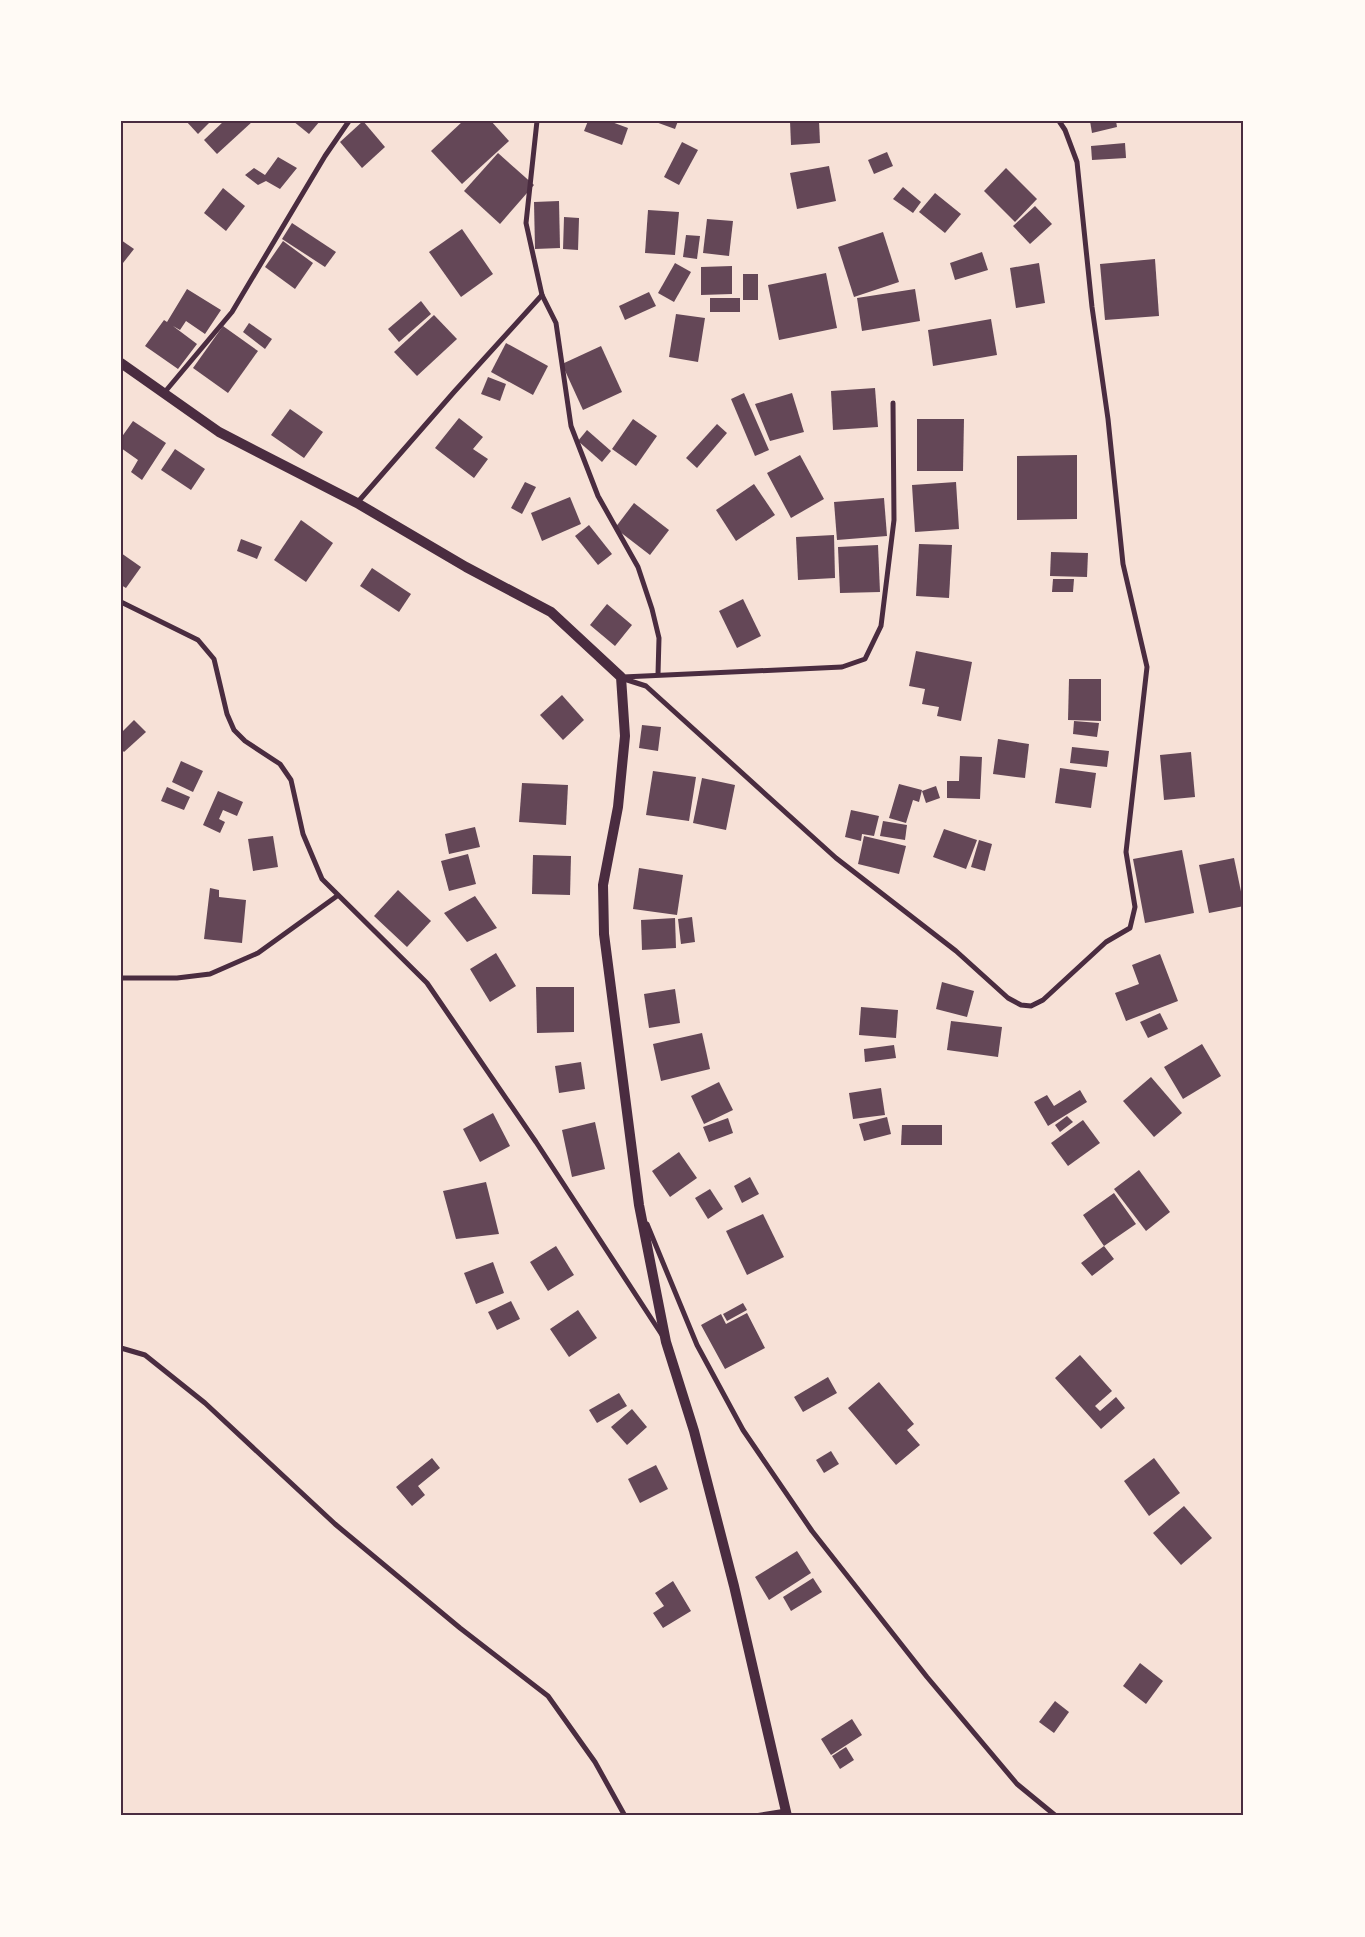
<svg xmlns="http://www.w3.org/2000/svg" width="1365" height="1937" viewBox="0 0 1365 1937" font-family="Georgia,serif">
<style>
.building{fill:#644757}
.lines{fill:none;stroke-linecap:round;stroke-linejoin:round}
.minor{stroke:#4a2c40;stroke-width:5}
.secondary{stroke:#4a2c40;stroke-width:10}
.neatline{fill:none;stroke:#4a2c40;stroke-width:2}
</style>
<rect width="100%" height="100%" fill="#f7e1d7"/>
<g class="building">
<path d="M186,121H211L198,134Z"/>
<path d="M224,121H253L217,154L204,140Z"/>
<path d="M293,121H320L309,134Z"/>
<path d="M363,121L385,147L362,168L340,142Z"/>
<path d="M463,121H491L509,141L462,184L431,151Z"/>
<path d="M588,121H609L628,128L622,145L584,131Z"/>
<path d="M653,121H678L675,129Z"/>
<path d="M790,121H819L820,143L791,145Z"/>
<path d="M1090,121H1116L1117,127L1092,133Z"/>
<path d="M682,142L698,150L679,185L664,177Z"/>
<path d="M1125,143L1126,158L1092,160L1091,146Z"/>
<path d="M887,152L893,166L874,174L868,160Z"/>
<path d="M498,153L534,185L500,224L464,191Z"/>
<path d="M278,157L297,168L280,189L266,181L258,185L245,175L254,168L265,175Z"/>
<path d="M829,166L836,201L797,209L790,173Z"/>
<path d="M1006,168L1037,199L1015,222L984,191Z"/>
<path d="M903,187L921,202L913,213L893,199Z"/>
<path d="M223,188L245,206L226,231L204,213Z"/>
<path d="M935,193L961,214L945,233L919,212Z"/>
<path d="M559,201L560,248L535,249L534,202Z"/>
<path d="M1035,206L1052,224L1030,244L1013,226Z"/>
<path d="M648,210L679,212L675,255L645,253Z"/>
<path d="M564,217L579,218L578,250L563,249Z"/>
<path d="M707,219L733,221L729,256L703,253Z"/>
<path d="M292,223L336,252L325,267L282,239Z"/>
<path d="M462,229L493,274L461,297L429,252Z"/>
<path d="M883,232L899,282L854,297L838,247Z"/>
<path d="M686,235L700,236L697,259L683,257Z"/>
<path d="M121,240L134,249L123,263L121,262Z"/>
<path d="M283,241L313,263L295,289L265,267Z"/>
<path d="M982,252L988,270L955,280L950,263Z"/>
<path d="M1155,259L1159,316L1105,320L1100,264Z"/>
<path d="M675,263L691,272L674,302L658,293Z"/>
<path d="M1039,263L1045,303L1016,308L1010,268Z"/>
<path d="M732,266V294L701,295V267Z"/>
<path d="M826,273L837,328L779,340L768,285Z"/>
<rect x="743" y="274" width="15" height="26"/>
<path d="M187,289L221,310L205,334L186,321L180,330L173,326L197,344L178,369L145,346L164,320L167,322Z"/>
<path d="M915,289L920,321L862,331L857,298Z"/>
<path d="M649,292L656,306L625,320L619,306Z"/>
<rect x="710" y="298" width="30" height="14"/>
<path d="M421,301L431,314L399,342L388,329Z"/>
<path d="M676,314L705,318L698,362L669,357Z"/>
<path d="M434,315L457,339L417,376L394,352Z"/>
<path d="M991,319L997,355L933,366L928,330Z"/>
<path d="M249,323L272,339L265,349L243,332Z"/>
<path d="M223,326L258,351L228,393L193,368Z"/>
<path d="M506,343L548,366L533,395L491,372Z"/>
<path d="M601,346L622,392L583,410L562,364Z"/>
<path d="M488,377L506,384L500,401L481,394Z"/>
<path d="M875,388L878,427L833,430L831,391Z"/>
<path d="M744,393L769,450L755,456L731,399Z"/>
<path d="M792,393L804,432L770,441L755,404Z"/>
<path d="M290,409L323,432L304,458L271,435Z"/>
<path d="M459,418L483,437L473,449L488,459L474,478L435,448Z"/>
<path d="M633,419L657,436L636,466L612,449Z"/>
<path d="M917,419H964L963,471H917Z"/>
<path d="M133,421L166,443L142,480L131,472L138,460L121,448V438Z"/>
<path d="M717,424L727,433L697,468L686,458Z"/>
<path d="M587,430L611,451L602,462L578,441Z"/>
<path d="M175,449L205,469L191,490L161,470Z"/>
<path d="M800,455L824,499L791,518L767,473Z"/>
<path d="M1077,455V519L1017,520V456Z"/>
<path d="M525,482L536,487L522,514L511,508Z"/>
<path d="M956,482L959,529L915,532L912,485Z"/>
<path d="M754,484L775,515L736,541L716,510Z"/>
<path d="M570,497L581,524L542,541L531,513Z"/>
<path d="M884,498L887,536L837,540L834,502Z"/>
<path d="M634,503L669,530L650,555L615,528Z"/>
<path d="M301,520L333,543L306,582L274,560Z"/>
<path d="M589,525L612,554L598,565L575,536Z"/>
<path d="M834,535L835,578L798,580L796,537Z"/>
<path d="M241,539L262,547L257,559L237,551Z"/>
<path d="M919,544L952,545L949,598L916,596Z"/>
<path d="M878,545L880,592L840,593L838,547Z"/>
<path d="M1051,552L1088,553L1087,577L1050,576Z"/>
<path d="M121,553L141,567L126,588L121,585Z"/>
<path d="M372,568L411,594L399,612L360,586Z"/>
<path d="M1053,579H1074L1073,592H1052Z"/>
<path d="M743,599L761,636L737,648L719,611Z"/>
<path d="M607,604L632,625L615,646L590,625Z"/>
<path d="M916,651L972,662L961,721L937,716L939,707L922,704L925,689L909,686Z"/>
<path d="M1069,679H1101V721L1068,720Z"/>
<path d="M562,695L584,720L563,740L540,715Z"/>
<path d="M134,720L146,732L124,752L121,749V733Z"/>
<path d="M1074,721L1099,723L1097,737L1073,734Z"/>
<path d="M642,725L661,727L658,751L639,748Z"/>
<path d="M998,739L1029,744L1025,778L993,774Z"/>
<path d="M1072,747L1109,751L1107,767L1070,763Z"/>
<path d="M1191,752L1195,797L1164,800L1160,755Z"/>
<path d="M960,756L982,757L980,799L947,798V781H959Z"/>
<path d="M181,761L203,771L193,792L172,782Z"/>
<path d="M1060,768L1096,773L1091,808L1055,803Z"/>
<path d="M653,771L696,777L689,821L646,815Z"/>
<path d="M702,778L735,785L726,830L693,823Z"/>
<path d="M522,783L568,785L566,825L519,822Z"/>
<path d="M899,784L922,790L919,802L913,800L906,823L889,818Z"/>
<path d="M936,786L940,798L926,803L922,791Z"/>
<path d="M167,787L190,797L184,810L161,801Z"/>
<path d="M218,791L243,802L237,816L223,810L219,819L225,822L220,833L203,825Z"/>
<path d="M851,810L879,816L874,836L862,834L861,841L845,837Z"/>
<path d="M883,821L907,825L905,840L880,836Z"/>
<path d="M475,827L480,847L449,854L445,834Z"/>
<path d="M944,829L977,840L966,869L933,857Z"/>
<path d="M273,836L278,867L253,871L248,839Z"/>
<path d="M864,836L906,846L899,874L858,864Z"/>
<path d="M979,840L992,844L985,871L971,867Z"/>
<path d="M1182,850L1194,913L1145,923L1133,859Z"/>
<path d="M468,854L476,884L449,891L441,861Z"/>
<path d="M533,855L571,856L570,895L532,894Z"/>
<path d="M1234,858L1244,906L1209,913L1199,865Z"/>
<path d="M639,868L683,875L677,915L633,909Z"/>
<path d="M210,888L219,890V897L246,900L242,943L204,939Z"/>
<path d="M398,890L431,921L407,947L374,916Z"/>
<path d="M475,896L497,928L467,942L444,913Z"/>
<path d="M692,917L695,942L681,944L678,919Z"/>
<path d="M675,918L676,948L642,950L641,920Z"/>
<path d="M496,953L516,986L490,1002L470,969Z"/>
<path d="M1160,954L1178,1001L1126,1021L1115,993L1139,984L1132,965Z"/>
<path d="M942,982L974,991L967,1017L936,1009Z"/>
<path d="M536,987H574V1032L537,1033Z"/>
<path d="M675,989L680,1023L649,1028L644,994Z"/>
<path d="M861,1007L898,1010L896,1038L859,1035Z"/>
<path d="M1160,1013L1168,1029L1148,1038L1140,1022Z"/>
<path d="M951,1021L1002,1027L998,1057L947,1050Z"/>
<path d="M702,1033L710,1069L661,1081L653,1044Z"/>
<path d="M1202,1044L1221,1076L1183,1099L1164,1067Z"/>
<path d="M894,1045L896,1058L865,1062L864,1049Z"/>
<path d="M581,1062L585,1089L559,1093L555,1066Z"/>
<path d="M1151,1077L1182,1113L1154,1137L1123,1101Z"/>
<path d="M719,1082L733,1110L704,1124L691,1096Z"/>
<path d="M881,1088L885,1115L853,1119L849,1093Z"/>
<path d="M1080,1090L1087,1102L1048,1126L1034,1102L1047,1095L1054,1106Z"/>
<path d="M493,1113L510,1146L480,1162L463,1129Z"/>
<path d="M1067,1116L1073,1122L1060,1132L1055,1125Z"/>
<path d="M887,1117L891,1134L864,1141L859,1124Z"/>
<path d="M728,1118L733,1133L709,1142L703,1127Z"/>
<path d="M1083,1120L1100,1143L1068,1166L1051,1143Z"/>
<path d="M595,1122L605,1169L572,1177L562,1130Z"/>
<path d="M902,1125H942V1145H901Z"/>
<path d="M679,1152L697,1178L670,1197L652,1171Z"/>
<path d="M1139,1170L1170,1212L1146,1231L1114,1189Z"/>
<path d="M750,1177L759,1194L742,1203L734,1186Z"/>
<path d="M486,1182L499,1234L456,1239L443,1191Z"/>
<path d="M710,1189L723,1209L708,1219L695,1198Z"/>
<path d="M1114,1193L1136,1224L1104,1246L1114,1259L1092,1276L1081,1263L1104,1246L1083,1215Z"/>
<path d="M763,1214L784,1257L747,1275L726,1231Z"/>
<path d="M556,1246L574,1275L548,1291L530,1262Z"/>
<path d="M493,1262L504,1293L476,1304L464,1273Z"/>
<path d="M511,1301L520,1319L497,1330L488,1312Z"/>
<path d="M743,1303L747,1310L727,1321L723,1314Z"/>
<path d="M578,1310L597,1338L569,1357L550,1329Z"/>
<path d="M747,1313L765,1348L725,1369L701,1325L721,1314L726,1324Z"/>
<path d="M1080,1355L1112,1391L1095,1406L1100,1411L1116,1397L1125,1408L1101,1429L1055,1378Z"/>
<path d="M828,1377L837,1393L803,1412L794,1397Z"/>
<path d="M879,1382L914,1424L907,1430L920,1445L896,1465L848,1408Z"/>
<path d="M619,1393L627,1406L597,1423L589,1410Z"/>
<path d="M632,1409L647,1427L627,1445L611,1427Z"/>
<path d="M831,1451L839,1464L824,1473L816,1460Z"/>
<path d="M432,1458L440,1468L418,1486L425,1495L412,1506L396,1487Z"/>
<path d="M1154,1458L1180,1493L1149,1516L1124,1481Z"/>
<path d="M656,1465L668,1489L640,1503L628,1479Z"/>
<path d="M1184,1506L1212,1538L1181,1565L1153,1533Z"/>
<path d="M797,1551L811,1573L769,1600L755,1577Z"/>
<path d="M813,1578L822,1592L791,1611L783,1597Z"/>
<path d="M673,1581L691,1611L663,1628L653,1613L664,1606L655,1593Z"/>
<path d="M1140,1663L1163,1681L1146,1704L1123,1686Z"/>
<path d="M1055,1701L1069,1712L1054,1733L1039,1722Z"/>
<path d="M852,1719L862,1735L831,1755L821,1739Z"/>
<path d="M846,1747L854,1760L840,1769L832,1756Z"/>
</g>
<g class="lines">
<g class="minor">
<path d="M537,121L526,223L542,295L556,323L571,426L598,496L638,567L652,609L659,638L658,674"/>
<path d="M164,393L232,312L325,156L349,121"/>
<path d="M357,503L454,392L542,295"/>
<path d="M121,602L198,640L214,659L227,714L234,730L245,741L280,764L291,780L303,834L322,879L427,983L536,1142L662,1335"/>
<path d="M623,677L842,667L865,659L881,626L894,520L893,403"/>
<path d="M621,678L646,686L836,858L956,951L1008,998L1021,1005L1031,1006L1043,1000L1106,942L1130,928L1135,907L1126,852L1147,667L1123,564L1108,419L1092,307L1077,162L1065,130L1059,121"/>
<path d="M121,978H177L210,974L258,953L337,896"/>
<path d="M647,1224L697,1345L743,1430L812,1531L927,1677L1017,1784L1056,1816"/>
<path d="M121,1348L145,1355L205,1403L335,1524L460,1628L548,1696L595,1762L625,1816"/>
<path d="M755,1816L786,1811"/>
</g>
<path class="secondary" d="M121,363L219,432L357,503L466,567L551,612L621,677L625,736L618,807L603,885L604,934L639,1205L666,1342L694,1431L734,1586L787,1816"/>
</g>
<rect width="1365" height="1937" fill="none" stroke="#fffaf5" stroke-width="245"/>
<rect x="122" y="122" width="1120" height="1692" class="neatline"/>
</svg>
